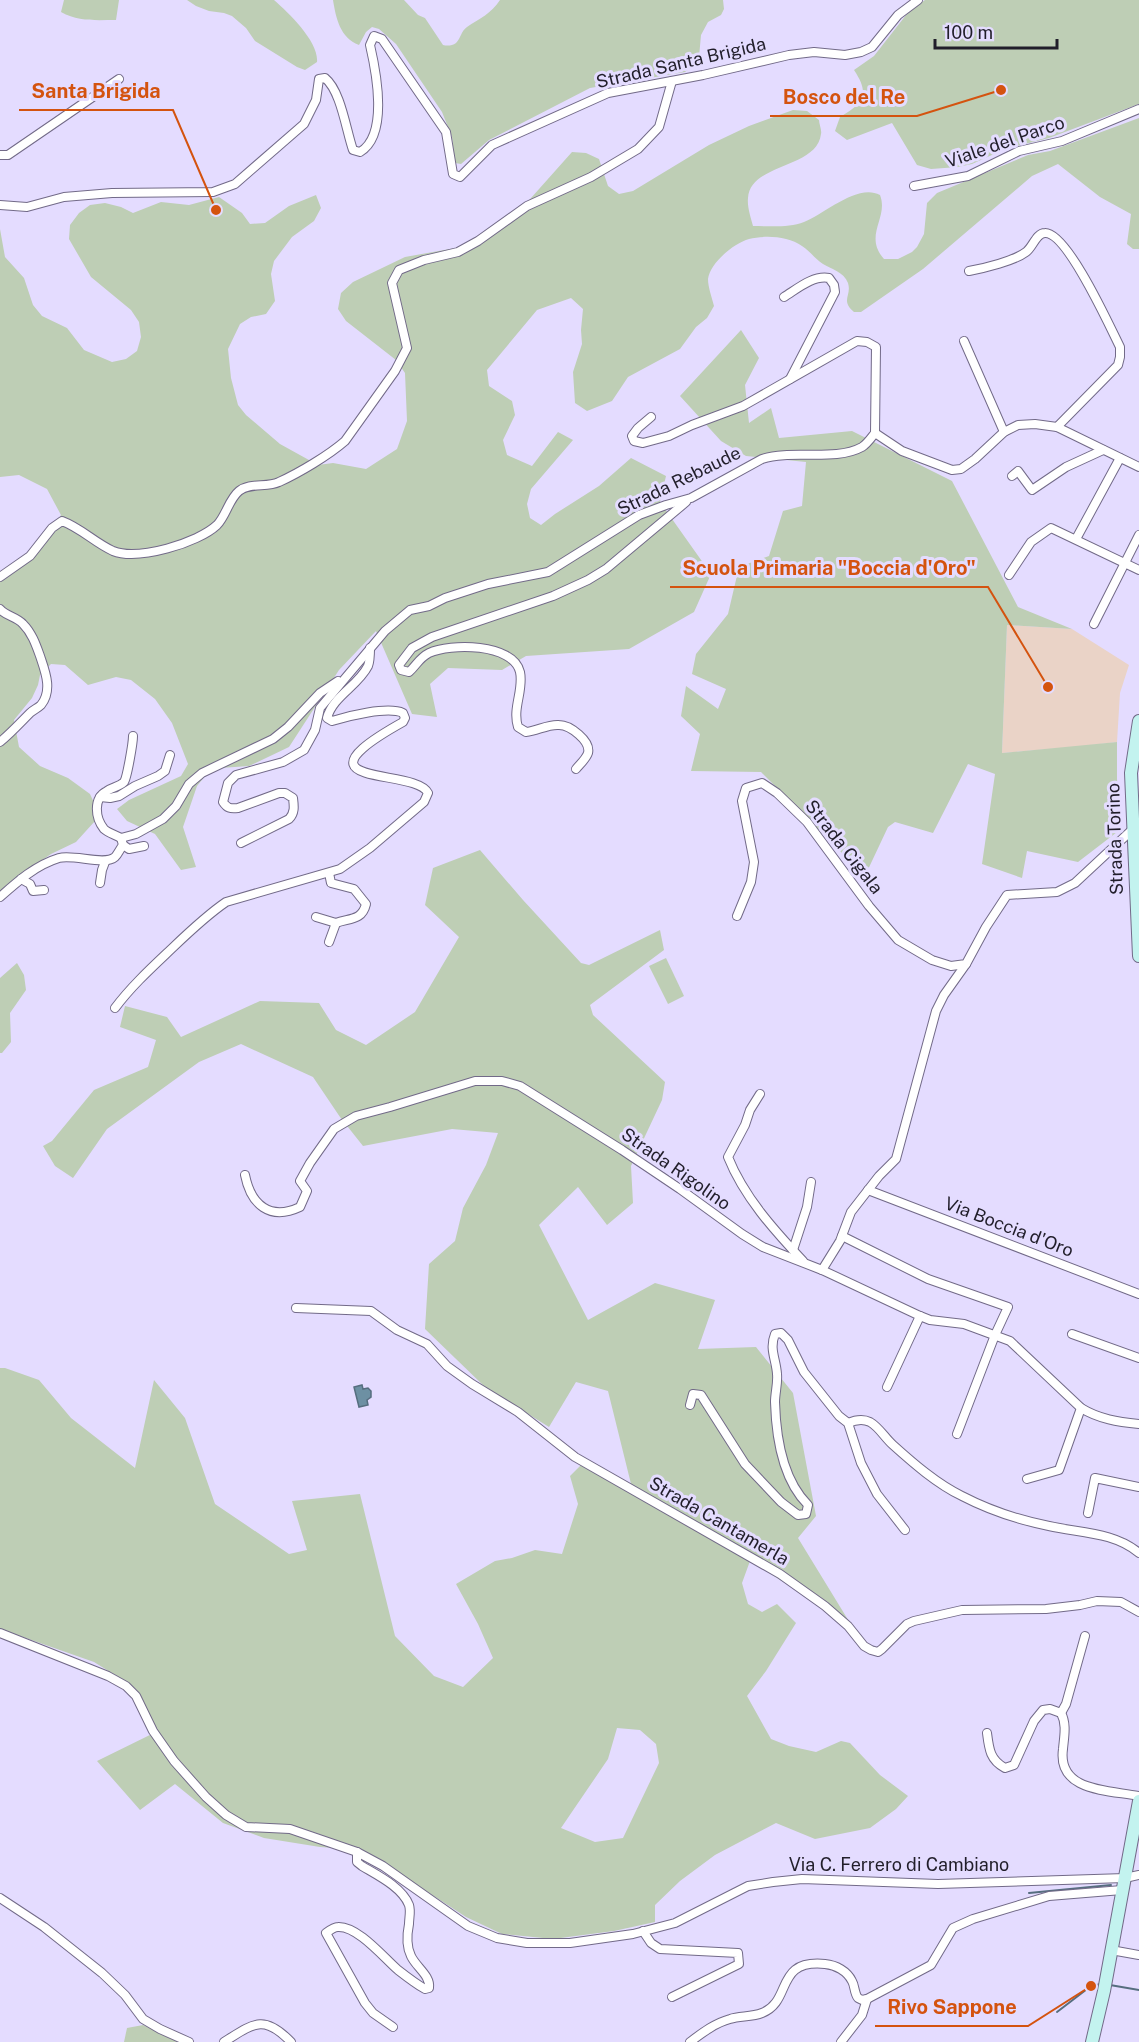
<svg xmlns="http://www.w3.org/2000/svg" width="1139" height="2042" viewBox="0 0 1139 2042" font-family="'Public Sans',sans-serif">
<style>
.education{fill:#ead3c7}
.green{fill:#beceb5;fill-rule:evenodd}
.water{fill:#6d90a3;stroke:#566e7f;stroke-width:1.5}
.lines{fill:none;stroke-linecap:round;stroke-linejoin:round}
.stream{stroke:#566e7f;stroke-width:2}
.street-casing{stroke:#726a88;stroke-width:10}
.secondary-casing{stroke:#726a88;stroke-width:14}
.street{stroke:#fff;stroke-width:8}
.secondary{stroke:#c3f3ef;stroke-width:12}
.labels{text-anchor:middle;stroke-width:6;stroke-linejoin:round;paint-order:stroke}
.street-label{font-size:18px;fill:#211e2a;stroke:#e4dcff}
.leader{fill:none;stroke:#d4530f;stroke-width:2}
.callout-dot{fill:#d4530f;stroke:#e4dcff;stroke-width:2}
.callout-label{font-size:20px;text-anchor:middle;font-weight:bold;fill:#d4530f;stroke:#e4dcff;stroke-width:6;stroke-linejoin:round;paint-order:stroke}
</style>
<rect width="100%" height="100%" fill="#e4dcff"/>
<path class="education" d="M1007,625L1072,629L1129,665L1120,693L1117,742L1075,747L1002,753Z"/>
<g class="green">
<path d="M64,0H119L116,20C96,20 79,22 61,12Z"/>
<path d="M187,0H274C289,13 319,42 317,62L305,70L297,67L255,41L246,28L232,16L224,13L209,11L196,6Z"/>
<path d="M333,0H404L418,15L425,18L443,45C447,46 452,46 456,43C461,38 461,31 467,27C480,18 491,14 500,0H723L724,9L721,15L708,22L701,35L699,57L696,64L685,72L590,88L489,140L461,164L455,163L452,137L442,112L396,44L379,29L372,27L366,32L359,45C340,38 336,18 333,0Z"/>
<path d="M925,0H1139V104L1049,138L1005,149L972,164L958,167L931,169L917,165L892,123L847,140L835,131L840,117C864,103 870,94 854,70L874,56L910,10Z"/>
<path d="M793,110L807,111L819,120C819,124 822,130 821,134C817,169 750,163 748,198C747,207 751,218 753,226C768,226 789,228 804,222C825,214 857,183 880,195C889,218 863,235 884,259H898L912,252L917,247L924,234L927,203L937,193L1028,155L1050,151L1139,118V249H1133L1127,244L1131,214L1100,197L1058,164L1032,176L923,269L861,312H854C840,300 852,296 848,283C844,272 831,269 823,264C815,259 810,251 802,246C788,236 765,235 749,239C734,243 710,263 708,279C708,287 712,298 714,306L707,318L696,327L680,349L628,377L612,401L587,411L575,403L573,372L582,344L581,330L583,309L571,298L537,310L487,370L489,386L512,401L515,415L503,440L507,455L532,466L558,432L573,440L531,489L527,504L530,518L541,525L555,514L599,486L631,458L666,476L660,502L711,574L694,612L629,649L526,656L502,670L448,668L430,684L437,717L412,714L376,631L339,670L289,747L249,766L220,768L206,775L197,786L183,827L196,867L181,870L155,834L127,821L117,809L129,800L181,776L188,764L172,723L155,699L131,680L116,677L88,685L65,665L51,664L40,675L38,685L32,698L14,720L19,747L40,766L68,778L90,794L96,807L95,821L76,842L51,854L14,880L0,898V578L45,540L61,515L47,489L19,475L0,477V229L5,257L24,278L33,305L42,316L67,328L84,350L112,362L126,359L137,351L141,337L139,322L131,310L91,277L69,239L70,225L79,213L90,205L105,203L121,207L133,213L161,202L189,205L219,197L242,213L250,224L265,223L289,206L316,195L321,208L314,221L292,237L274,261L271,274L275,301L266,314L251,317L240,324L228,349L231,378L238,405L246,415L280,444L318,465L333,463L366,469L397,449L407,421L405,373L396,360L346,321L338,309L341,293L353,282L405,257L461,247L523,207L572,152L586,153L599,159L608,186L619,194L633,191L709,145L749,126Z"/>
<path d="M741,330L759,358L745,385L749,423L771,408L779,438L852,431L952,481L1018,607L1072,629L1007,625L1002,753L1117,742V779L1121,829L1078,862L1027,851L1022,878L982,864L995,774L968,764L933,833L895,822L888,827L864,878L841,852L761,772L691,771L700,734L681,716L686,686L718,709L726,689L692,674L696,654L728,614L739,567L769,556L783,511L802,506L806,462L746,456L721,441L680,396Z"/>
<path d="M480,850L523,900L581,963L589,965L660,930L664,950L590,1005L593,1015L665,1082L662,1100L631,1166L633,1203L607,1225L578,1187L539,1225L588,1320L655,1283L715,1300L698,1349L756,1347L793,1393L816,1516L798,1538L861,1641L807,1597L750,1561L742,1583L748,1604L762,1612L777,1604L796,1623L766,1671L747,1696L771,1739L789,1746L816,1752L841,1741L850,1743L880,1775L908,1796L896,1809L870,1828L815,1839L776,1823L715,1855L680,1881L655,1905V1922L614,1931L553,1939L502,1934L466,1917L363,1850L320,1847L264,1838L223,1823L175,1784L140,1810L97,1761L158,1731L131,1685L94,1662L0,1629V1368H5L39,1380L71,1418L135,1468L154,1380L185,1418L215,1504L289,1554L307,1550L292,1501L360,1494L395,1636L434,1676L463,1687L493,1658L478,1624L456,1584L495,1561L512,1558L535,1550L562,1554L578,1504L570,1476L581,1465L633,1492L608,1391L576,1382L549,1427L485,1387L425,1329L429,1264L455,1241L463,1208L486,1165L498,1133L452,1129L363,1146L340,1117L313,1077L241,1044L199,1062L107,1129L73,1178L55,1166L43,1146L52,1141L94,1090L148,1067L156,1040L120,1027L125,1006L167,1017L181,1037L260,1001L319,1003L336,1030L366,1045L415,1012L459,937L425,905L433,868ZM617,1728L640,1730L656,1744L659,1763L623,1838L595,1842L561,1828L608,1759Z"/>
<path d="M666,958L684,996L668,1004L649,966Z"/>
<path d="M17,963L24,975L26,990L10,1013L11,1042L2,1053H0V978Z"/>
<path d="M143,2025L179,2042H124L127,2028Z"/>
</g>
<path class="water" d="M362,1385L363,1389L368,1388L371,1391V1397L367,1400L368,1405L359,1407L354,1387Z"/>
<g class="lines">
<g class="stream">
<path d="M1029,1893L1111,1885"/>
<path d="M1110,1985L1139,1990"/>
<path d="M1057,2012L1091,1986L1101,1984"/>
</g>
<defs>
<g id="street">
<path d="M0,155H8L119,79"/>
<path d="M914,186L968,176L1019,151L1062,141L1139,109"/>
<path d="M0,205L27,207L64,197L112,193L213,192L235,184L304,124L316,100L319,79L325,78C341,91 346,130 353,150L360,152C389,135 376,71 370,45L374,36L382,39L446,132L453,174L460,177L492,145L608,93L703,75L789,55L814,52L845,55L861,52L872,47L898,15L918,0"/>
<path d="M969,271C985,268 1014,261 1026,252C1033,247 1036,233 1045,233C1067,232 1110,327 1120,347V357L1118,365L1057,427"/>
<path d="M784,297C797,289 813,275 829,278L834,285L835,292L790,379"/>
<path d="M964,341L1004,432"/>
<path d="M651,417L638,428L632,436L634,441L643,443L669,436L692,425L743,406L857,341L867,342L876,347L875,433"/>
<path d="M1012,476L1018,471L1032,490L1066,467L1103,450"/>
<path d="M1076,539L1120,458"/>
<path d="M1009,575L1031,542L1051,528L1139,570"/>
<path d="M0,577L30,556L52,528L62,521C81,528 95,543 113,551C138,561 198,543 217,525C226,516 229,499 239,491C250,482 267,488 279,482C299,473 329,455 345,441L395,371L407,348L392,283L399,270L424,260L458,252L478,241L527,206L591,177L638,149L659,127L672,81"/>
<path d="M0,609C6,616 17,617 23,624C32,633 36,645 40,656C45,671 53,690 41,705C38,708 33,710 30,713C20,723 11,733 0,742"/>
<path d="M1094,624L1139,535"/>
<path d="M576,769C580,764 586,759 588,753C591,741 570,725 559,725C548,724 537,731 526,732L518,727C512,708 524,690 520,672C513,643 450,643 429,653C419,658 416,666 409,672L401,670L399,665L412,648L432,637L553,596L588,580L606,569L686,502"/>
<path d="M100,797L110,798L119,796L135,786L158,776L165,771L170,755"/>
<path d="M121,838C116,835 108,833 104,829C95,818 93,798 107,791C112,787 119,787 124,782C127,778 133,743 133,736"/>
<path d="M241,843L289,819C295,813 294,806 293,798L285,793H279L238,808C230,809 227,808 223,802L228,783L236,775L283,762L304,750L315,730L320,708L385,631L410,610L429,606L445,598L488,584L548,572L639,515L666,505L691,498L762,459C792,449 835,462 862,447C867,444 871,438 875,433L902,451L952,470L961,469L975,459L1004,432L1018,425L1035,424L1057,427L1139,467"/>
<path d="M123,845L129,849L144,846"/>
<path d="M329,873L331,883L354,889L366,904C362,921 349,918 336,923L329,942"/>
<path d="M21,879L30,884L33,891L44,890"/>
<path d="M100,883L102,870L105,862"/>
<path d="M0,897C18,881 36,865 59,858C74,854 105,866 115,857C118,854 120,849 123,845L121,838L136,834L163,819L176,806L189,784L202,773L273,739L288,727L320,693L338,681"/>
<path d="M737,916L751,882L754,862L742,801L746,788L762,783L777,793L807,822L869,906L898,940L932,960L951,966L966,964L986,927L1007,895L1057,892L1075,883L1133,829"/>
<path d="M316,917L336,923"/>
<path d="M115,1008C130,988 148,971 166,954C185,936 204,917 226,902L340,869L370,848L424,802L428,793C416,767 283,789 403,722L405,718L403,713C388,706 348,716 332,721L327,718C333,696 358,686 368,666C370,661 370,654 370,648"/>
<path d="M760,1094L750,1110L745,1125L728,1157C744,1197 774,1230 803,1261"/>
<path d="M245,1175C251,1205 270,1221 300,1207L307,1191L300,1181L310,1163L334,1129L356,1116L390,1107L475,1081H502L520,1086L622,1150L680,1189L742,1234L763,1247L822,1270L920,1316L930,1320L964,1324L1010,1341L1081,1408C1099,1419 1118,1422 1139,1424"/>
<path d="M868,1190L1139,1294"/>
<path d="M842,1236L928,1279L1008,1307L995,1335L957,1434"/>
<path d="M793,1250L807,1207L811,1182"/>
<path d="M822,1270L840,1241L851,1212L879,1176L896,1159L936,1011L944,995L966,964"/>
<path d="M296,1308L371,1311L397,1330L427,1344L447,1366L472,1384L518,1412L575,1457L780,1574L825,1606L848,1626L864,1646L871,1650L878,1652L882,1649L907,1624L914,1621L962,1610L1046,1609L1080,1605L1097,1601L1121,1602L1139,1612"/>
<path d="M1072,1334L1139,1358"/>
<path d="M887,1387L920,1316"/>
<path d="M690,1405L693,1394L701,1395L745,1464L781,1502L798,1515L806,1514L808,1505C783,1480 776,1437 775,1402C775,1393 778,1383 777,1374C776,1359 769,1349 775,1334L781,1333L788,1340L804,1372L839,1416L848,1423L861,1463L877,1494L905,1530"/>
<path d="M848,1423C855,1420 862,1418 870,1422C879,1427 885,1438 893,1445C913,1463 937,1484 962,1496C989,1510 1019,1520 1049,1526C1080,1533 1114,1532 1139,1553"/>
<path d="M1027,1479L1059,1470L1081,1408"/>
<path d="M1088,1513L1095,1478L1139,1487"/>
<path d="M0,1633L108,1676L126,1686L136,1696L153,1731L174,1761L206,1797L226,1815L246,1827L290,1829L357,1852L383,1866L468,1926L497,1938L527,1943H570L633,1934L675,1923L748,1886L773,1882L802,1879L938,1884L1125,1878L1139,1875"/>
<path d="M1061,1713L1066,1704L1085,1636"/>
<path d="M987,1733C989,1749 990,1760 1005,1768L1014,1765L1034,1721L1043,1710L1050,1709L1061,1713C1067,1724 1064,1737 1063,1749C1057,1792 1109,1790 1139,1796"/>
<path d="M357,1852V1862L362,1866C377,1875 402,1887 409,1905C411,1911 409,1918 409,1924C407,1934 406,1946 411,1956C416,1967 431,1976 429,1988L425,1989C416,1984 407,1977 398,1970C384,1958 358,1926 338,1927C334,1927 330,1930 326,1933L365,2003L373,2013L393,2027"/>
<path d="M0,1898L44,1927L102,1973L125,1995L143,2019L160,2029L189,2042"/>
<path d="M643,1931L651,1943L660,1949L738,1953L739,1964L672,1997"/>
<path d="M1111,1950L1139,1955"/>
<path d="M224,2042C254,2023 264,2014 291,2042"/>
<path d="M690,2042C702,2033 715,2023 730,2019C740,2016 752,2017 762,2013C793,2001 774,1959 825,1964C836,1965 847,1971 852,1981C855,1986 854,1993 858,1998L862,2000L867,1999L931,1965L953,1928L973,1919L1049,1896L1122,1890"/>
<path d="M841,2042L862,2015L867,1999"/>
</g>
<g id="secondary">
<path d="M1139,721L1131,773L1139,956"/>
<path d="M1092,2042L1104,1991L1139,1801"/>
</g>
</defs>
<use href="#street" class="street-casing"/>
<use href="#secondary" class="secondary-casing"/>
<use href="#street" class="street"/>
<use href="#secondary" class="secondary"/>
</g>
<g class="labels">
<g class="street-label">
<text transform="translate(681 63) rotate(-13)" y="6">Strada Santa Brigida</text>
<text transform="translate(1005 142) rotate(-19)" y="6">Viale del Parco</text>
<text transform="translate(679 481) rotate(-26)" y="6">Strada Rebaude</text>
<text transform="translate(1115 839) rotate(-92)" y="6">Strada Torino</text>
<text transform="translate(844 847) rotate(52)" y="6">Strada Cigala</text>
<text transform="translate(676 1169) rotate(35)" y="6">Strada Rigolino</text>
<text transform="translate(1009 1227) rotate(21)" y="6">Via Boccia d'Oro</text>
<text transform="translate(719 1521) rotate(30)" y="6">Strada Cantamerla</text>
<text x="899" y="1871">Via C. Ferrero di Cambiano</text>
</g>
</g>
<path class="leader" d="M216 210L173 110H19M1001 90L917 116H770M1048 687L988 587H670M1091 1986L1028 2026H875"/>
<g class="callout-dot">
<circle cx="216" cy="210" r="6"/>
<circle cx="1001" cy="90" r="6"/>
<circle cx="1048" cy="687" r="6"/>
<circle cx="1091" cy="1986" r="6"/>
</g>
<g class="callout-label">
<text x="96" y="98">Santa Brigida</text>
<text x="844" y="104">Bosco del Re</text>
<text x="829" y="575">Scuola Primaria "Boccia d'Oro"</text>
<text x="952" y="2014">Rivo Sappone</text>
</g>
<path d="M935 39v9h122v-9" fill="none" stroke="#211e2a" stroke-width="3"/>
<text x="944" y="39" font-size="18" fill="#211e2a" stroke="#e4dcff" stroke-width="4.5" paint-order="stroke">100 m</text>
</svg>
